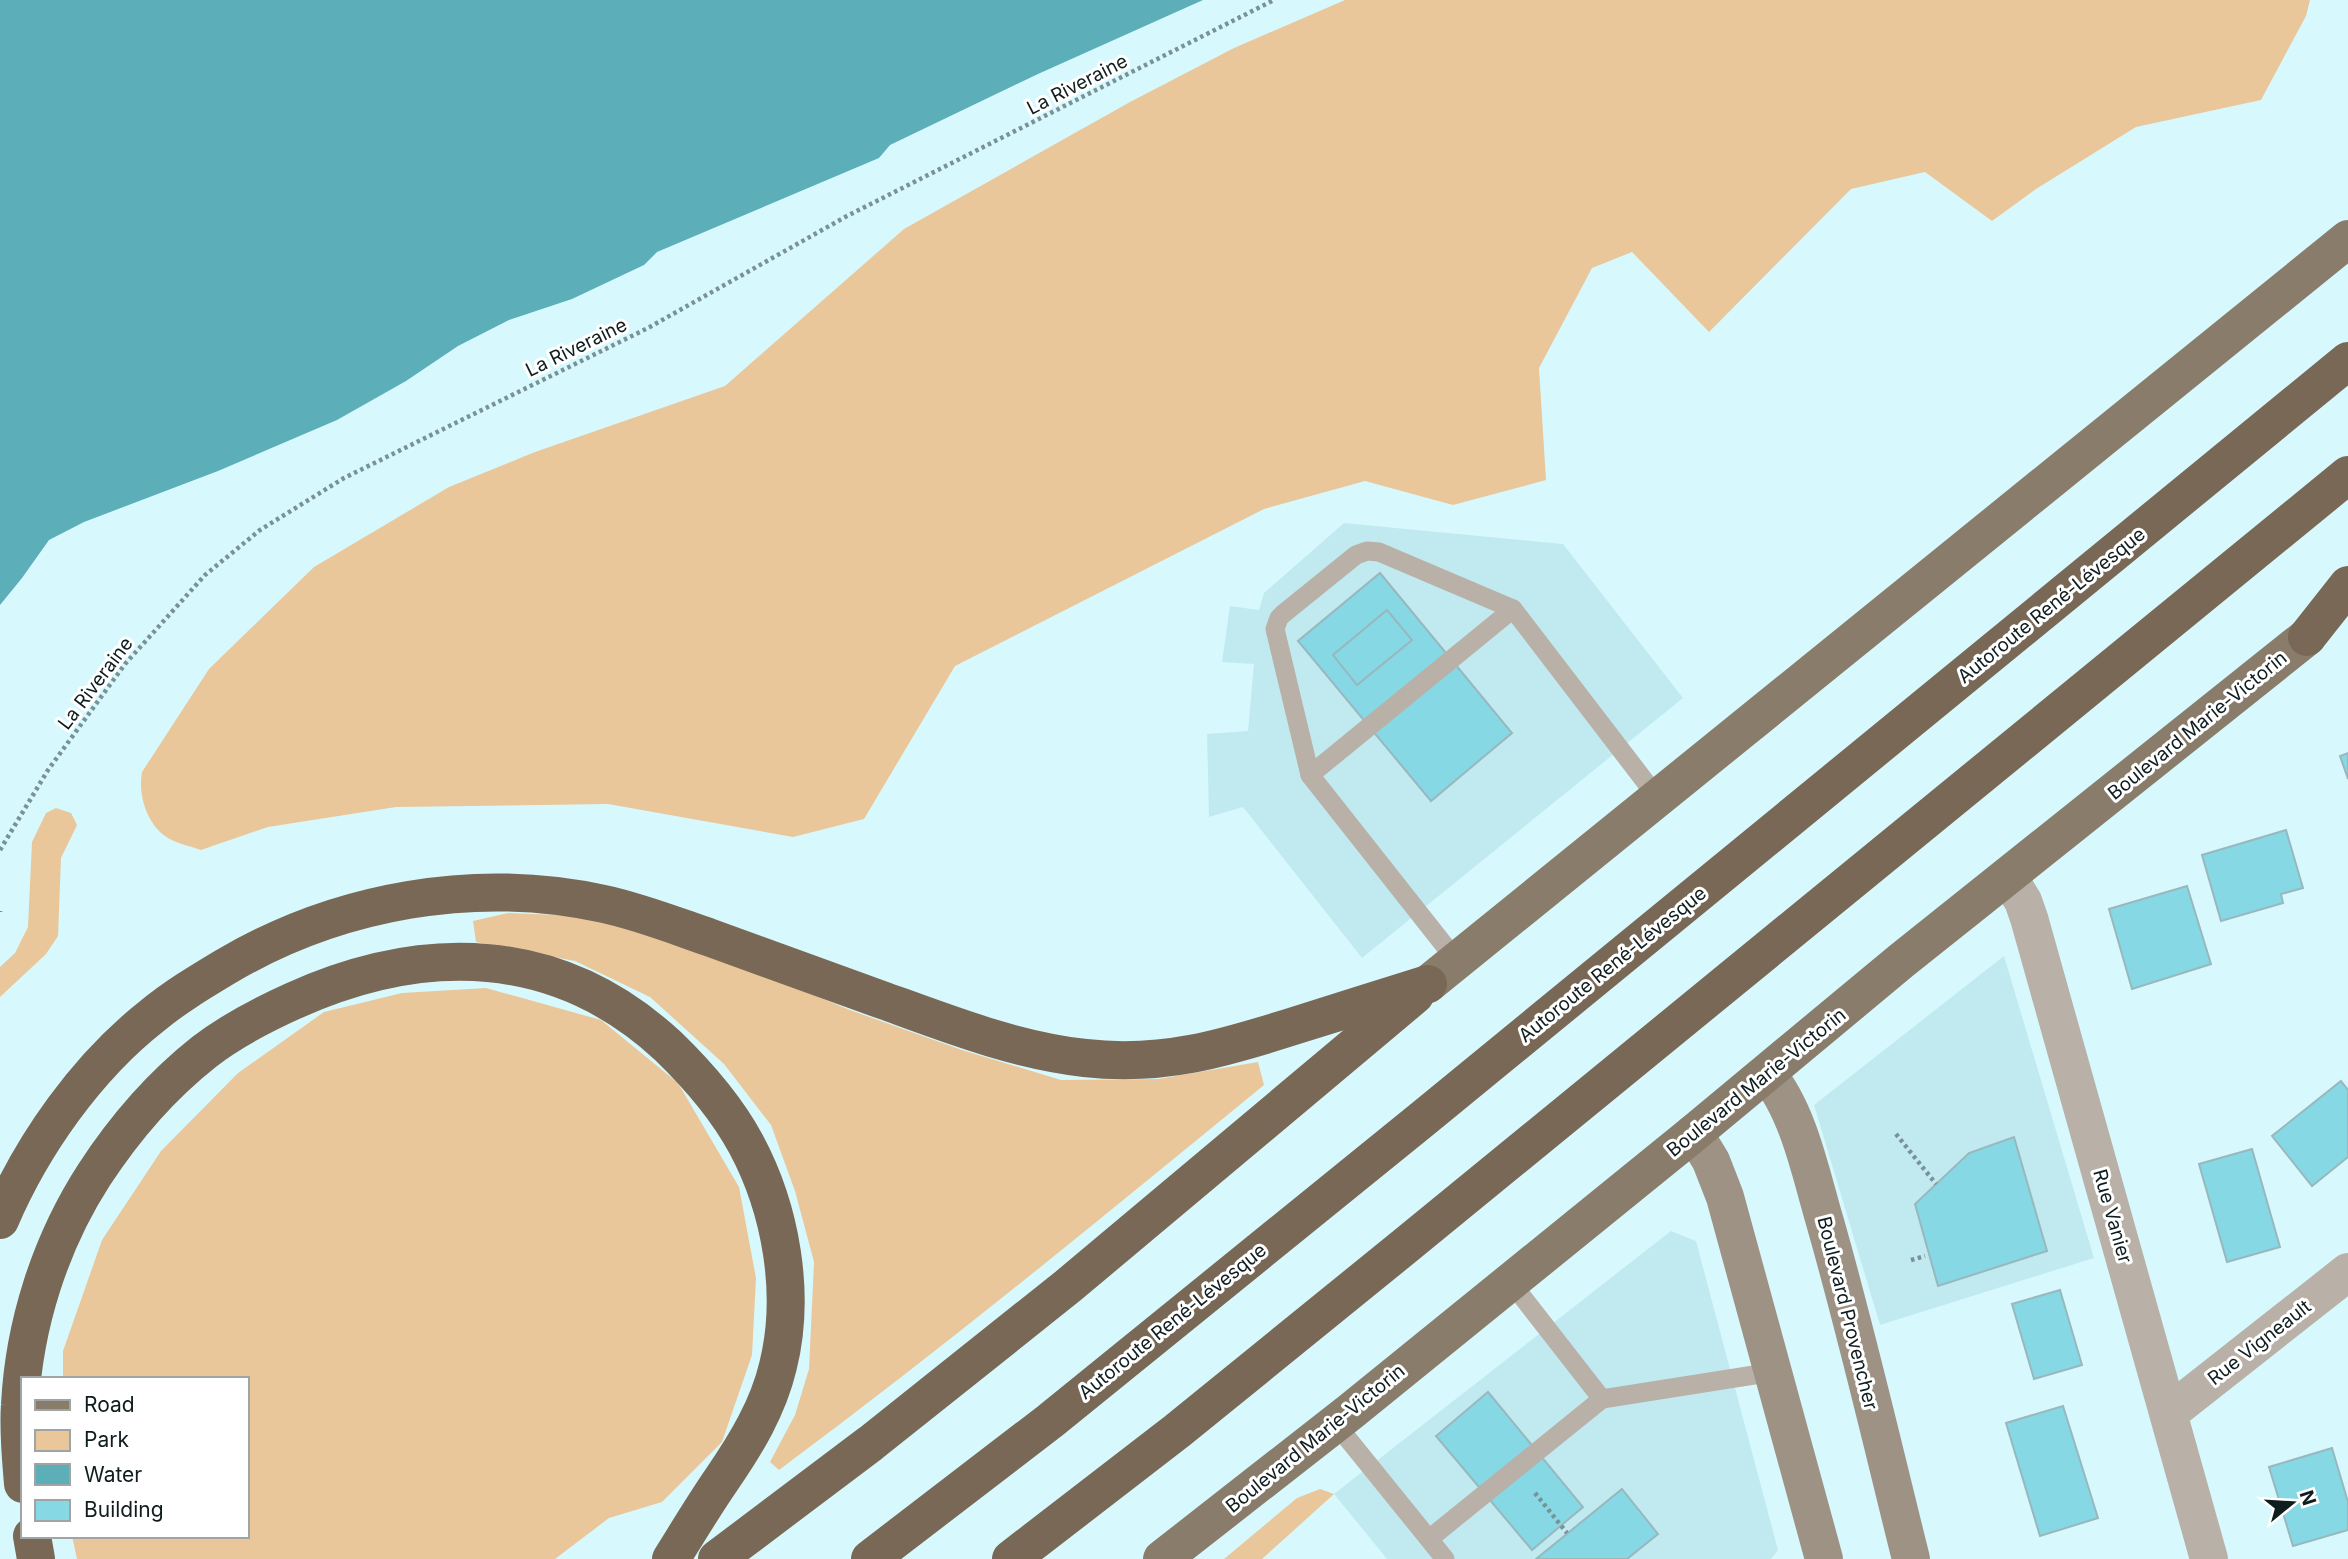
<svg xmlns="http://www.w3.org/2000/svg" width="2348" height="1559" viewBox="0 0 2348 1559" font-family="Inter,sans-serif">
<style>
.built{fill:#c1eaf0}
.green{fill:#e9c79b}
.water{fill:#5caeb9}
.building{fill:#86d8e4;stroke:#98b8bd;stroke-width:2}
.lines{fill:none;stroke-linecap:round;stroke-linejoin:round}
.path{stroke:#7a9295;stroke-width:4.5;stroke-dasharray:3.5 3.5;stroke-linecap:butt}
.lane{stroke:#b9b1a8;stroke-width:19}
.street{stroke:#b9b1a8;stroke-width:38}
.secondary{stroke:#9d9284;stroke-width:38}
.primary{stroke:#897c6b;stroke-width:38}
.highway{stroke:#786855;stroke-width:38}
.labels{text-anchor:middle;stroke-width:6;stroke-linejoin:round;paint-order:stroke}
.street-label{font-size:19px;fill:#101d1e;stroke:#fff}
</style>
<rect width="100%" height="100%" fill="#d7f9fe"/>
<g class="built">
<path d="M1344,523L1563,544L1683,698L1362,958L1243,807L1209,817L1207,734L1248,731L1254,664L1222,662L1230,606L1259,610L1264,593Z"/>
<path d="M2004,956L2094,1258L1880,1325L1814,1105Z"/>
<path d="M1671,1231L1696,1241L1778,1550L1771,1559H1387L1334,1494Z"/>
</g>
<g class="green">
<path d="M1345,0H2310L2306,16L2261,100L2136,127L2036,189L1992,221L1925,172L1851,189L1709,332L1632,252L1592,268L1539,368L1546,480L1453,505L1365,481L1264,509L955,666L864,819L793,837L608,804L396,807L268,827L201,850C190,846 174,843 165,836C146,822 138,794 142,772L209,669L314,567L449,487L535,452L725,386L904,229L1130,102L1234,48Z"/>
<path d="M56,808L71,813L77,825L61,858L58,936L46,954L0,997V967L15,953L28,927L32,842L46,813Z"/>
<path d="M508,913L584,916L737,963L850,1010L962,1050L1061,1080L1158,1079L1258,1062L1264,1085C1104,1216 945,1347 779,1470L770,1462L795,1415L809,1369L814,1262L795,1191L771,1125L724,1064L650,997L575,961L476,942L473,921Z"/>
<path d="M486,988L601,1020L678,1083L739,1187L756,1278L752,1355L722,1442L662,1502L609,1518L555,1559H77L72,1536H247V1379H63V1351L102,1240L161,1151L238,1073L324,1012L402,993Z"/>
<path d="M1320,1489L1334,1494L1262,1559H1224L1297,1498Z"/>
</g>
<path class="water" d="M0,0H1203L1038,74L890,145L879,158L657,252L644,265L572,299L509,320L458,346L406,381L337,420L218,471L84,522L49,540L22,578L0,605Z"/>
<g class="building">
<path d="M1380,573L1512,733L1431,801L1298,641Z"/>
<path d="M1387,610L1412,640L1357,685L1333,655Z"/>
<path d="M2348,753V779L2340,756Z"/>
<path d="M2286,830L2303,888L2281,894L2283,903L2221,921L2202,855Z"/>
<path d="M2187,886L2211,964L2132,989L2109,909Z"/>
<path d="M2341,1081L2348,1090V1157L2312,1186L2272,1136Z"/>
<path d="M2014,1137L2047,1251L1938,1286L1915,1204L1969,1153Z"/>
<path d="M2252,1149L2280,1247L2227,1262L2199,1164Z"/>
<path d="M2060,1290L2082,1365L2034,1379L2012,1304Z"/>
<path d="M1488,1392L1583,1507L1532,1550L1436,1436Z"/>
<path d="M2063,1406L2098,1518L2040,1536L2006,1423Z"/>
<path d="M2332,1448L2348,1502V1530L2293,1546L2269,1467Z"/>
<path d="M1622,1489L1658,1534L1627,1559H1536Z"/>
</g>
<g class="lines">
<g class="path">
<path d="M0,850L48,770L125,664L205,575L260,530L344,478L648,328L847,216L1274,0"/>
<path d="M0,911V912"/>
<path d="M1896,1134L1936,1184"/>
<path d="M1911,1260L1925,1256"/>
<path d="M1535,1493L1567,1533"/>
</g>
<g class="lane">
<path d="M1310,775L1275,629L1279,618L1283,614L1356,555L1367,551L1379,552L1513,609"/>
<path d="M1456,960L1310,775L1513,609L1657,797"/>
<path d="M1602,1399L1773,1372"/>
<path d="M1335,1423L1445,1559"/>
<path d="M1429,1539L1602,1399L1510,1281"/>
</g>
<g class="street">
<path d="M2008,877L2023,901L2029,918L2209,1559"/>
<path d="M2169,1413L2348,1272"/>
</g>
<g class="secondary">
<path d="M1767,1074C1799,1112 1811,1175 1825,1222C1857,1334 1883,1447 1911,1559"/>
<path d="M1694,1133L1711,1161L1725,1197L1824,1559"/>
</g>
<g class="primary">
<path d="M1428,984L2348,239"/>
<path d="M1162,1559L1350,1412L1694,1133L1901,961L2307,637"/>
</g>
<g class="highway">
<path d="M2307,637L2348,585"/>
<path d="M0,1220C32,1145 87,1067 152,1016C175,997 200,982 225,967C338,900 476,876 604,904C641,912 676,926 711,938C769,959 827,980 885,1001C951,1025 1015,1050 1085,1058C1163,1067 1225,1048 1297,1025C1341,1011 1384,998 1428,984"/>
<path d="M23,1484C21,1458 18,1432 20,1405C24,1325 50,1243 94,1175C124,1129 161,1086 204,1052C231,1031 262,1015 293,1001C424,942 558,944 668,1046C699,1076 726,1107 746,1144C781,1209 796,1294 778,1366C768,1408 746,1444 722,1479C704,1505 688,1532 671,1559"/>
<path d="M32,1536L36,1559"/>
<path d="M717,1559L871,1443L1068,1286L1415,995"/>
<path d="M870,1559L1050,1421L1425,1117L2348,361"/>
<path d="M1011,1559L1177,1431L1405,1246L2348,475"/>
</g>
</g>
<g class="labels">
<g class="street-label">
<text transform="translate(1077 84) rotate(-27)" y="7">La Riveraine</text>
<text transform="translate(576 347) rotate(-26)" y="7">La Riveraine</text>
<text transform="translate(2051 605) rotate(-39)" y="7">Autoroute René-Lévesque</text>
<text transform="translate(95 683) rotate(-53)" y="7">La Riveraine</text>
<text transform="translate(2197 725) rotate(-39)" y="7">Boulevard Marie-Victorin</text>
<text transform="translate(1612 964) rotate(-39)" y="7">Autoroute René-Lévesque</text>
<text transform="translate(1756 1082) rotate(-39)" y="7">Boulevard Marie-Victorin</text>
<text transform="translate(2113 1216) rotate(74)" y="7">Rue Vanier</text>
<text transform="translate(1848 1313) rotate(76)" y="7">Boulevard Provencher</text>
<text transform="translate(1172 1321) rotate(-39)" y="7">Autoroute René-Lévesque</text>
<text transform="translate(2259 1342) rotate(-38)" y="7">Rue Vigneault</text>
<text transform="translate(1315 1438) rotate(-39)" y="7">Boulevard Marie-Victorin</text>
</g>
</g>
<rect x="21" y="1377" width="228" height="161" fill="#ffffff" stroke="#9fa5a5" stroke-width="2"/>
<rect x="35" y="1400" width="35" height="10" fill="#897c6b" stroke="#9fa5a5" stroke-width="2"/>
<text x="84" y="1412" font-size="21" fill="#101d1e">Road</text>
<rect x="35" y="1430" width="35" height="21" fill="#e9c79b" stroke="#9fa5a5" stroke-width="2"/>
<text x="84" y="1447" font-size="21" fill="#101d1e">Park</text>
<rect x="35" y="1464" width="35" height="21" fill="#5caeb9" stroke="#9fa5a5" stroke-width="2"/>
<text x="84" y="1482" font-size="21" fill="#101d1e">Water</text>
<rect x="35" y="1500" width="35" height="21" fill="#86d8e4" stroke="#9fa5a5" stroke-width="2"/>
<text x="84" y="1517" font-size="21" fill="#101d1e">Building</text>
<g transform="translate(2292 1503) rotate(72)" stroke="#ffffff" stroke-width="5" paint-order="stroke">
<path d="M0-5L12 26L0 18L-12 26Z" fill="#101d1e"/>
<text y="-10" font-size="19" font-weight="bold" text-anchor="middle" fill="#101d1e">N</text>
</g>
</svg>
